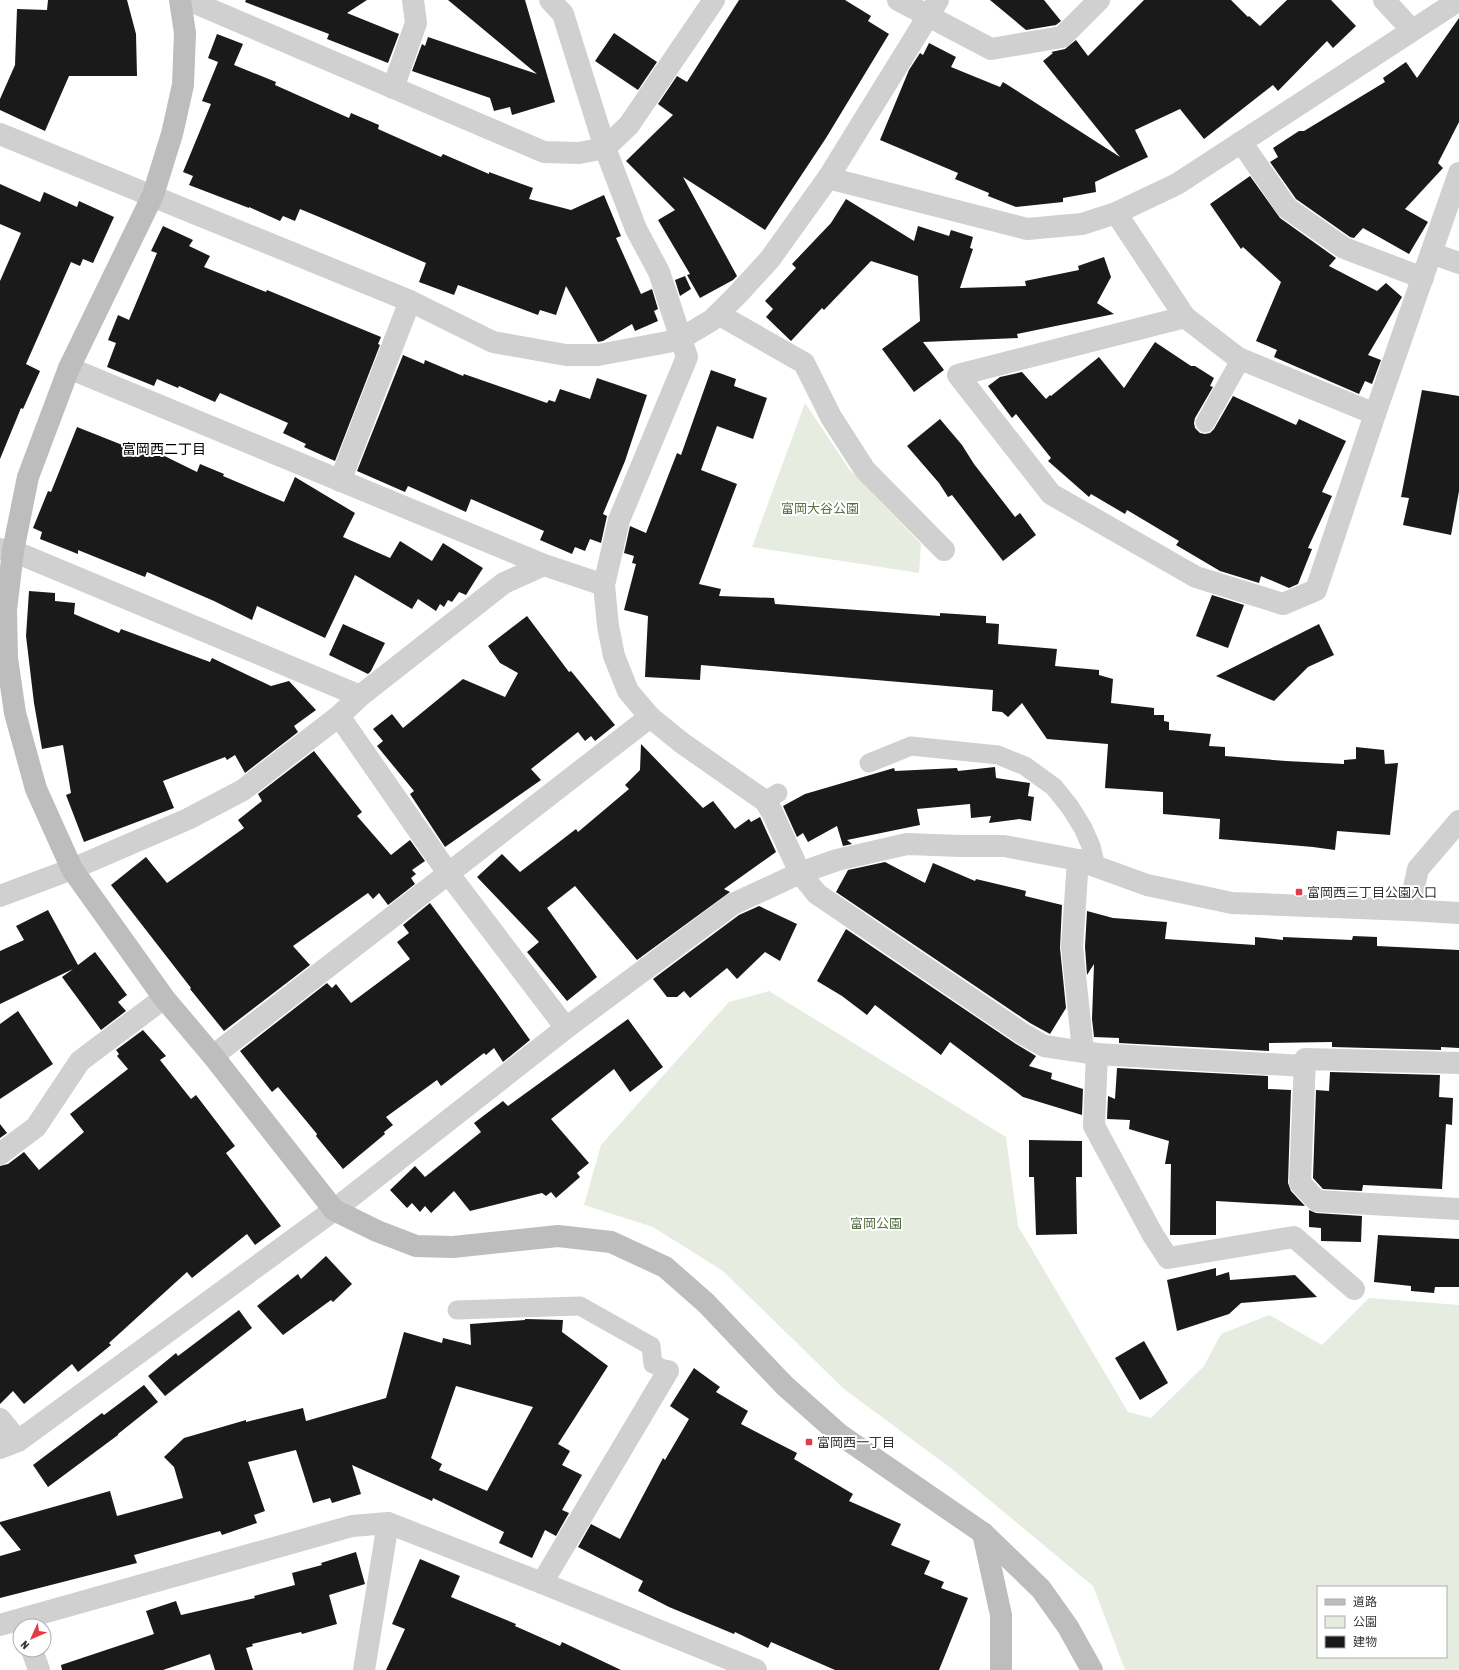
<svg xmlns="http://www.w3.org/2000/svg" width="1459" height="1670" viewBox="0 0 1459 1670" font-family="'Asap Condensed','Noto Sans JP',sans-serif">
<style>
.green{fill:#e6ecdf;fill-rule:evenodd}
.building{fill:#1a1a1a;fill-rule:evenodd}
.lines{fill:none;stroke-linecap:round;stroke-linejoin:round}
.lane{stroke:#d0d0d0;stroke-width:19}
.street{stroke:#d0d0d0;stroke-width:22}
.secondary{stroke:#bdbdbd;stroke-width:22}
.poi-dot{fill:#e63946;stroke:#fff;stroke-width:1.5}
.labels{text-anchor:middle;stroke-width:4;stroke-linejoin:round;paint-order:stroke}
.park-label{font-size:13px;fill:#56703f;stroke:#fff}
.poi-label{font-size:13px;fill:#333;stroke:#fff;text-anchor:start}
.neighbourhood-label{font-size:14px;fill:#000;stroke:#fff}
</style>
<rect width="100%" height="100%" fill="#fff"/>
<g class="green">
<path d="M805,403L849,469L921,544L919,573L752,547Z"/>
<path d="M769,991L1006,1137L1018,1226L1128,1412L1151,1418L1204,1366L1221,1334L1269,1315L1322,1345L1369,1298L1459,1305V1670H1125L1093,1586L952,1469L844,1389L723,1271L653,1227L584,1205L601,1145L729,1002ZM1318,1587H1446V1657H1318Z"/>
</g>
<g class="building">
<path d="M48,0H127L136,34L137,76H69L45,131L0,110V99L15,65L17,9L47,10Z"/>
<path d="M246,0H367L347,13L399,34L388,63L327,39L329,34L245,2Z"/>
<path d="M448,0H525L555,102L512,115L510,107L494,111L490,98L412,71L422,44L425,46L428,37L537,74Z"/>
<path d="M739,0H845L871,16L868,21L889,34L826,138L765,230L683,177L737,276L733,280L700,298L687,275L690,274L658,220L675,210L626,161L673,115L658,104L677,76L687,82Z"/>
<path d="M990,0H1044L1061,21L1056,25L1026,30Z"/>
<path d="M1144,0H1231L1248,17L1249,16L1260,26L1287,0H1331L1356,26L1333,48L1327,41L1278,91L1273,85L1204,139L1180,109L1135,130L1148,157L1095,182L1096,192L1063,198V202L1016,207L988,196L989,193L955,179L958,173L880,140L909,70L920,53L923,55L929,43L956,57L951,67L1000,87L1003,82L1120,157L1043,61L1053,53L1051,52L1065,49L1076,40L1088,56Z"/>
<path d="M1459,18V122L1438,163L1443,168L1405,209L1428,222L1409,254L1363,228L1354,238L1350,237L1296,199L1270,162L1278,157L1273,148L1299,131H1304L1385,82L1383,78L1406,62L1417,78Z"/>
<path d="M614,33L657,62L638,90L595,61Z"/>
<path d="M217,34L243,44L234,65L276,82L275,85L349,118L351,113L379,125L378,129L441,157L443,154L489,174V172L533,188L529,199L571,210L604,195L621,236L616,238L641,294L652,289L658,309L654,311L658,321L635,331L632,324L603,341L598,342L566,286L556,315L540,310L538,315L458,285L454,295L419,282L426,263L324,219L300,209L295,221L283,216L280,221L249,207V208L189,185L193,176L183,172L211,104L202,101L218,62L208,58Z"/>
<path d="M1250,176L1280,218L1336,258L1329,266L1377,291L1386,283L1402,297L1368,355L1381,360L1372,384L1365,381L1359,394L1274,357L1277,350L1256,341L1281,282L1243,247L1241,249L1210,204Z"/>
<path d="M0,184L40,202L44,192L77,207L79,201L114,217L93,263L83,259L80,266L71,262L26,364L40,371L23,409L21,408L0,459V281L21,233L0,224Z"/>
<path d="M846,199L914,241L918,226L949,236L951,230L973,237L970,248L973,249L960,288L1026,286L1025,281L1079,270L1078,266L1104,257L1111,277L1097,303L1114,314L1017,334L1018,338L923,342L944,370L914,392L882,349L920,321L918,276L871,261L824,310L822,308L791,341L766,317L773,309L765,301L796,268L792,264L831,223Z"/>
<path d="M163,226L193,240L189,246L210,256L204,267L266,292L267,290L381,337L378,344L380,345L335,461L304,447L306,444L283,433L288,423L220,393L215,402L179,386L178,388L157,379L154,386L107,367L116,343L108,340L118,315L129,320L157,253L151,251Z"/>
<path d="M685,276L691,289L680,296L675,280Z"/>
<path d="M1155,342L1191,366H1195L1214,378L1210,386L1213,387L1195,418L1194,423L1195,428L1200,433L1205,434L1210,433L1214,429L1233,396L1296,425L1299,419L1346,441L1322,492L1332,496L1308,548L1312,549L1298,584L1289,588L1261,576L1259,583L1220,571L1176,545L1179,541L1127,510L1125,514L1091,494L1089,497L1048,461L1051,458L1016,414L1012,418L988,386L1000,377L1022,372L1046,399L1050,395L1051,396L1099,357L1124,388Z"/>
<path d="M403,355L424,364L425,360L463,376L464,374L547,403L549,400L555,402L560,389L590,399L597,378L647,395L625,461L603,514L607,516L601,543L590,539L585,551L575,547L572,554L540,540L544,531L471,499L466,512L408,486L405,492L357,471Z"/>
<path d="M711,370L736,379L734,386L767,398L753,439L717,426L701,470L737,484L699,584L721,589L719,596L774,598L775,604L940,616V613L986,616V623L999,624L998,644L1057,649L1055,666L1099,670V675L1113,679L1111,703L1154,708V715H1164V721L1169,722V730L1211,734L1209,746L1225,747V756L1286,761L1344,764V760L1356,759V747L1384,750L1385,764L1398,763L1390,835L1337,831L1335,850L1313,847L1219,839L1220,819L1163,814V792L1105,788L1108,744L1047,739L1022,703L1008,717L1002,712L992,711L993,690L701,665L700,680L645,677L648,616L624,610L636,564L632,563L634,556L624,553L630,526L646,533L677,453L681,455Z"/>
<path d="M1422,390L1459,396V491L1451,535L1403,525L1409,498L1401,497Z"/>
<path d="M940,419L962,445L974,464L1015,517L1020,513L1036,535L1003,561L952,495L948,497L939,483L907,446Z"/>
<path d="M77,427L130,448L134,441L197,472L200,464L224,474L223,476L284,502L295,477L355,513L343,537L390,558L400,541L432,561L443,543L483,568L466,595L459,592L452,602L448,600L444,607L440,604L436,611L418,599L412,609L355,575L325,638L257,606L252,620L214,601L147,572L145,577L78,550V554L40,539L42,532L33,528L48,491L51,492Z"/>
<path d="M29,591L55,593V601L75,603L74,614L119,633L121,629L210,662L212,658L271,686L289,681L316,710L294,726L298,732L245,773L235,755L227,760L225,757L163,781L174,808L84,842L66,795L71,793L63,745L42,749L34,703L26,636Z"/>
<path d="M1212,595L1244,605L1228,648L1196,636Z"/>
<path d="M527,616L569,672L571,671L615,725L595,741L591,736L585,741L578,732L531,769L541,780L445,847L410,794L414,791L377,746L383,741L373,729L392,714L403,728L463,679L505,697L518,673L500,663L488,646Z"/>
<path d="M343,624L385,643L371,671L368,674L329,655Z"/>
<path d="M1319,624L1334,655L1308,667L1274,701L1216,676Z"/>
<path d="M641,744L703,808L713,801L735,829L749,819L751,822L760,817L776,852L724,889L730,892L637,960L575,886L547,908L597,977L567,1001L527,952L539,942L477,877L502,854L520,872L576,829L578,832L629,789L625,785L640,770Z"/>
<path d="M314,751L362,812L357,816L391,855L410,840L425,861L412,870L416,874L411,878L415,884L388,905L379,893L373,899L368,893L293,946L310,965L224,1031L190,989L191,988L111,885L146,857L167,883L244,828L238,820L262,801L258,794Z"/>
<path d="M995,767L996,778L1030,783L1028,796L1034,797L1031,821L1019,819L989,823L991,816L971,818L970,804L917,809L920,825L847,840L852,844L843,846L837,826L808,842L803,833L797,837L783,806L805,794L894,768L895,771L957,768L958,771Z"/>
<path d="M885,862L925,883L933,863L975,881L976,879L1026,891L1025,896L1062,905L1060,948L1066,1008L1050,1034L1030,1023L836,892L848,870Z"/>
<path d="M430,903L495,991L530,1040L503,1062L494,1048L486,1055L484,1053L441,1086L437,1080L386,1117L393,1125L384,1132L385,1134L343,1169L316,1136L317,1134L278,1087L272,1092L240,1051L327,983L332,988L336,984L351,1003L410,959L397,942L409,933L403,925Z"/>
<path d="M759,906L797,924L780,961L765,952L737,979L727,968L690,998L684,991L677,997H667L653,979L739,915Z"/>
<path d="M48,910L78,965L95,952L127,995L118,1002L126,1011L101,1030L62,977L73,969L0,1004V951L24,940L16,926Z"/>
<path d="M1087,911L1113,918L1167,922L1165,939L1255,945V937L1283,940V937L1352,940L1353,936L1377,937V946L1459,950V1048L1441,1047V1050L1332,1047V1042L1269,1043V1051L1119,1043V1038L1094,1037L1092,1019L1094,964L1087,975L1085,947Z"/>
<path d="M846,929L1016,1044L1036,1056L1029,1066L1052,1073L1051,1079L1083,1089L1082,1115L1023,1097L950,1042L941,1055L875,1005L867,1015L842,996L817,981Z"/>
<path d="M18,1011L53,1064L0,1099V1024Z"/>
<path d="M628,1019L663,1067L630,1092L614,1069L551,1119L589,1163L577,1173L580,1177L556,1198L551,1192L546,1196L542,1193L470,1211L454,1191L431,1213L425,1206L420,1212L412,1203L407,1208L390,1190L415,1166L425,1177L481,1132L474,1123L503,1101L508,1106Z"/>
<path d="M143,1030L166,1056L160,1060L191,1099L196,1095L235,1146L226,1153L281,1226L255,1245L247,1234L192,1278L187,1272L109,1343L111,1345L78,1372L72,1364L24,1404L13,1391L0,1404V1166L8,1164L24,1152L39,1170L84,1132L70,1114L128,1069L117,1056L119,1054L116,1050Z"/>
<path d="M1117,1068L1268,1076V1089L1291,1090L1288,1183L1291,1191L1305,1206L1216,1201V1235H1170L1171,1164H1165L1169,1141L1129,1129L1130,1120L1107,1119L1108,1096L1115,1099Z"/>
<path d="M1330,1072L1440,1075L1439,1097L1453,1098L1452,1125L1446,1124L1442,1189L1363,1185L1362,1191L1323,1189L1313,1178L1316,1090L1329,1091Z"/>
<path d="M0,1124L7,1133L0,1138Z"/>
<path d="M1029,1140L1082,1141V1177H1076L1077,1234L1036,1235L1034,1177H1029Z"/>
<path d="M1309,1210L1316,1213L1362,1216L1361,1242L1321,1241V1228L1309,1227Z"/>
<path d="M1378,1235L1459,1239V1287H1435L1434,1293L1411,1291V1286L1374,1282Z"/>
<path d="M326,1256L352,1284L333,1302L331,1300L283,1335L257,1306L298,1274L301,1279Z"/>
<path d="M1216,1268V1276L1229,1272L1230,1280L1295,1275L1317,1297L1241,1303L1229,1314L1177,1331L1167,1280Z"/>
<path d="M239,1310L252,1328L165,1396L148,1376L176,1353L178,1356Z"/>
<path d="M525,1319L563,1320L562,1332L608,1366L558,1444L570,1451L562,1465L582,1475L562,1510L569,1513L556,1536L545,1530L532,1558L499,1543L504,1532L433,1498L432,1501L352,1465L361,1494L332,1503L330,1498L313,1503L296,1450L248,1462L265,1511L254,1515L257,1523L222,1535L220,1531L134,1555L137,1563L0,1598V1556L21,1550L0,1524V1522L110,1491L117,1516L183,1498L174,1467L164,1457L184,1438L246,1420V1422L303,1408L306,1421L386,1398L404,1332L442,1343L443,1338L471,1345L470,1324L525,1320ZM456,1386L533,1407L487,1491L439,1470L442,1464L431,1458Z"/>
<path d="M1144,1341L1168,1383L1140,1400L1115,1358Z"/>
<path d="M694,1368L720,1387L716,1392L748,1411L741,1424L797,1453L794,1459L853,1494L849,1501L901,1524L891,1545L930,1561L924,1574L944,1582L941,1588L968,1598L939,1670H835L771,1642L768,1648L735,1632L734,1634L669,1607L638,1591L643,1581L578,1547L591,1524L620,1539L663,1458L665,1460L689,1419L670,1406Z"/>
<path d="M144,1385L158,1402L118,1434V1435L48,1487L33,1465L102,1413L104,1415Z"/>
<path d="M356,1552L365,1584L329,1595L337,1624L302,1634L301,1632L252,1644L253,1646L246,1648L253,1670H215L210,1654L163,1670H62L61,1665L154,1634L146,1611L176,1601L181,1615L255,1598L254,1596L295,1585L292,1573L322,1565L321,1563Z"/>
<path d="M420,1559L460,1576L451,1597L516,1624L515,1626L560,1646L562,1642L621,1670H386L405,1629L392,1624Z"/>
</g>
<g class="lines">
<g class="lane">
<path d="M1205,423L1241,359"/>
<path d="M869,763L911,746L998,755L1025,766L1054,787L1070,807L1083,828L1091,846L1096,867"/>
<path d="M765,801L778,793"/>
<path d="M457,1310L580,1306L651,1346L653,1364L668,1371"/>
</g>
<g class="street">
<path d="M188,0L544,152L579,153L605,148L629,125L714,0"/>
<path d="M550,0L563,14L605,148L636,229L659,272L687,357L619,520L604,585L608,626L614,656L628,691L650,717L682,743L765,801L772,812L800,873L817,894L1023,1034L1044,1046L1097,1054L1304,1066"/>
<path d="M898,0L991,49L1062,37L1099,0"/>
<path d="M1384,0L1412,30"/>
<path d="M393,88L416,23L413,0"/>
<path d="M0,134L410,301L493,342L566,355H598L668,342L682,338L712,320L738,294L770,259L828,178L1027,229L1082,224L1116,213L1177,184L1459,0"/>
<path d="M1241,142L1287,208L1344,248L1423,278"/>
<path d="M828,178L938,0"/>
<path d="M1116,213L1185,317L1238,358L1375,414"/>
<path d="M1431,253L1459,263"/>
<path d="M718,314L804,363L831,417L865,470L944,550"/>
<path d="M1185,317L958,375L1051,494L1196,577L1283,604L1316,590L1375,414L1459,173"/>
<path d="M69,368L544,565L604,585"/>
<path d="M340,481L410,301"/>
<path d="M0,549L13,551L360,696"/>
<path d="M339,716L448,873L566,1028"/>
<path d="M1078,860L1072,947L1083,1051"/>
<path d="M0,896L72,869L188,819L243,790L339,716L360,696L504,583L544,565"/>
<path d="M1409,910L1418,869L1459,821"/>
<path d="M1097,1054L1094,1126L1153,1235L1168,1258L1294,1237L1354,1289"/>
<path d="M213,1056L650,717"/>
<path d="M1459,1063L1305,1059L1300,1183L1317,1201L1459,1209"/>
<path d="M0,1154L36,1127L80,1061L164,998"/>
<path d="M0,1419L18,1441"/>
<path d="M0,1448L18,1441L334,1210L566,1028L733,904L800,873L837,860L907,844L961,846H1004L1078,860L1147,885L1232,903L1409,910L1459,913"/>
<path d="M542,1583L668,1371"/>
<path d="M0,1625L352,1526L388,1523L542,1583L756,1670"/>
<path d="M32,1650L39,1670"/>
<path d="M364,1670L388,1523"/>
</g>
<g class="secondary">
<path d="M180,0L185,33L183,85L172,134L153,195L69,368L28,477L13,551L6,610L7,658L15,713L36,789L72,869L164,998L213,1056L334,1210L377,1231L416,1246L453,1247L558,1236L611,1242L665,1267L706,1303L785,1386L839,1434L983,1533L1041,1589L1068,1627L1092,1670"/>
<path d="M983,1533L1001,1615V1670"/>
</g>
</g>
<g class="poi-dot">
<rect x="1295" y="888" width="8" height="8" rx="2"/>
<rect x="805" y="1438" width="8" height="8" rx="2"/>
</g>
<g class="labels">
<g class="park-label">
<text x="820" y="513">富岡大谷公園</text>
<text x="876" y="1228">富岡公園</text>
</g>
<g class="poi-label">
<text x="1307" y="897">富岡西三丁目公園入口</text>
<text x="817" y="1447">富岡西一丁目</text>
</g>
<g class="neighbourhood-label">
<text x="164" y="454">富岡西二丁目</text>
</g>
</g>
<rect x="1317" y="1586" width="130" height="72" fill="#ffffff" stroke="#adadad"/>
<rect x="1325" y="1599" width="20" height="6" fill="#bdbdbd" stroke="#adadad"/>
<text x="1353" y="1606" font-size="12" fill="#333333">道路</text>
<rect x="1325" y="1616" width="20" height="12" fill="#e6ecdf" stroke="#adadad"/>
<text x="1353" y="1626" font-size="12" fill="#333333">公園</text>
<rect x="1325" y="1636" width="20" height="12" fill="#1a1a1a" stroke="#adadad"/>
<text x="1353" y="1646" font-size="12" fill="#333333">建物</text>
<g transform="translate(32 1638) rotate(225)"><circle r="19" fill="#ffffff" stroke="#adadad"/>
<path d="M0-3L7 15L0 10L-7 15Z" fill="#e63946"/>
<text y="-6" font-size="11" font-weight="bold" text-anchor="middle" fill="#333333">N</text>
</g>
</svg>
